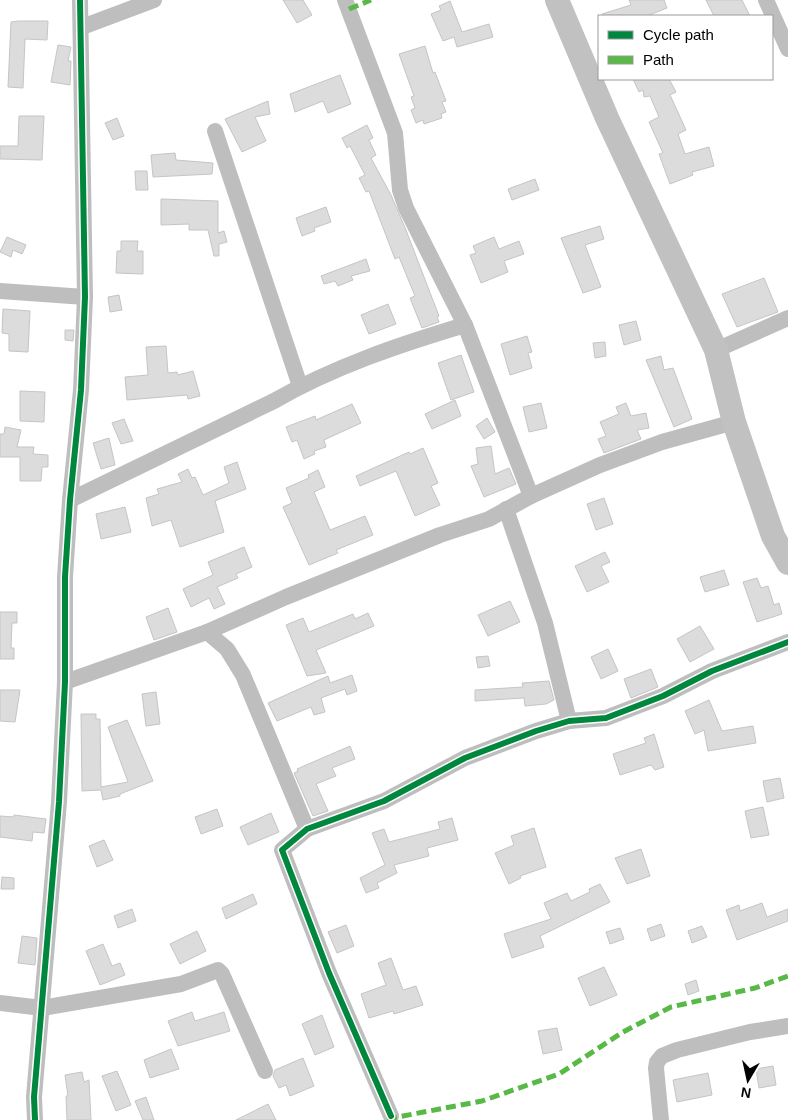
<svg xmlns="http://www.w3.org/2000/svg" width="788" height="1120" viewBox="0 0 788 1120" font-family="Helvetica,sans-serif">
<style>
.building{fill:#dcdcdc;stroke:#c5c5c5}
.lines{fill:none;stroke-linecap:round;stroke-linejoin:round}
.minor{stroke:#bebebe;stroke-width:16}
.secondary{stroke:#c1c1c1;stroke-width:24}
.quiet{stroke:#58b947;stroke-width:5;stroke-dasharray:10 5;stroke-linecap:butt}
.cycleway-casing{stroke:#fff;stroke-width:9}
.cycleway{stroke:#00873e;stroke-width:6}
</style>
<rect width="100%" height="100%" fill="#fff"/>
<g class="building">
<path d="M283,0H303L312,15L297,23Z"/>
<path d="M629,0H664L667,8L647,16H603L602,14L631,5Z"/>
<path d="M706,0H742L750,16H714Z"/>
<path d="M450,1L462,32L489,24L493,37L457,47L454,37L443,41L431,14L441,10L439,6Z"/>
<path d="M18,21H48L47,40L25,39L23,88L8,87L11,22Z"/>
<path d="M58,45L71,47L68,61H71L70,85L51,82Z"/>
<path d="M425,46L433,73L435,72L446,101L442,102L446,112L441,114L442,118L424,124L423,120L416,123L411,110L415,108L411,97L414,96L399,54Z"/>
<path d="M340,75L351,104L328,113L323,101L295,112L290,94Z"/>
<path d="M633,79H669L676,92L670,95L686,130L678,134L685,154L709,147L714,166L692,172L693,175L670,184L659,154L663,153L649,122L659,117L650,96L644,97L643,90L639,92Z"/>
<path d="M268,101L270,114L255,117L266,141L242,152L225,119Z"/>
<path d="M19,116H44L42,160L0,159V146H18Z"/>
<path d="M117,118L124,136L113,140L105,123Z"/>
<path d="M367,125L373,138L369,140L376,155L371,158L391,195L406,230L439,316L437,317L439,322L422,328L410,298L415,296L399,257L395,259L369,191L366,192L359,178L365,175L350,146L347,148L342,138Z"/>
<path d="M175,153L176,160L213,163L212,174L153,177L151,155Z"/>
<path d="M135,171H147L148,190H136Z"/>
<path d="M535,179L539,190L512,200L508,189Z"/>
<path d="M161,199L218,201V233L224,231L227,242L219,244V256H214L208,230H189V224L161,225Z"/>
<path d="M326,207L331,222L314,228L315,231L302,236L296,218Z"/>
<path d="M600,226L604,239L585,245L601,287L583,293L561,238Z"/>
<path d="M7,237L26,245L22,254L13,250L11,257L0,252Z"/>
<path d="M494,237L499,249L519,241L524,254L504,261L508,272L481,283L470,255L476,253L473,246Z"/>
<path d="M121,241H138L137,251H143V274L116,273L117,251H121Z"/>
<path d="M366,259L370,271L351,276L353,280L338,286L335,281L324,284L321,276Z"/>
<path d="M764,278L778,312L737,327L722,294Z"/>
<path d="M119,295L122,310L110,312L108,297Z"/>
<path d="M388,304L396,324L369,334L361,315Z"/>
<path d="M3,309L30,311L28,352L9,351V334L2,333Z"/>
<path d="M636,321L641,340L624,345L619,325Z"/>
<path d="M65,330H74L73,341L65,340Z"/>
<path d="M527,336L532,352L528,353L532,368L510,375L501,344Z"/>
<path d="M605,342L606,356L595,358L593,343Z"/>
<path d="M166,346L168,373L177,372L178,375L193,371L200,396L188,399L187,395L127,400L125,377L148,375L146,347Z"/>
<path d="M461,355L474,392L451,400L438,363Z"/>
<path d="M661,356L664,370L673,368L692,419L674,427L646,360Z"/>
<path d="M20,391L45,392L44,422L20,421Z"/>
<path d="M455,400L461,416L432,429L425,414Z"/>
<path d="M541,403L547,428L529,432L523,407Z"/>
<path d="M626,403L631,416L646,413L649,428L637,430L641,439L604,453L598,439L606,436L600,422L619,414L616,407Z"/>
<path d="M352,404L361,423L324,440L326,447L314,451L315,454L304,459L297,440L292,442L286,427L315,416L316,420Z"/>
<path d="M487,418L495,432L484,439L476,426Z"/>
<path d="M124,419L133,441L121,444L112,423Z"/>
<path d="M5,427L21,430L17,447H34L33,454L48,455V467H42L41,481H20V457H0V434H4Z"/>
<path d="M109,438L115,465L101,469L93,443Z"/>
<path d="M491,446L495,474L509,468L516,484L484,497L471,466L478,464L476,448Z"/>
<path d="M423,448L438,483L431,486L440,505L415,516L396,471L360,486L356,476L409,452L410,454Z"/>
<path d="M237,462L246,489L215,501L224,532L180,547L171,520L152,526L146,498L159,494L157,489L182,482L178,474L188,469L192,478L195,477L203,495L229,483L224,467Z"/>
<path d="M318,470L325,487L314,492L330,530L365,516L373,535L336,550L338,553L309,565L283,507L292,503L286,488L309,478L308,475Z"/>
<path d="M604,498L613,524L596,530L587,504Z"/>
<path d="M125,507L131,532L101,539L96,514Z"/>
<path d="M244,547L252,567L236,574L238,578L217,587L225,604L214,609L209,598L191,607L183,589L213,575L208,562Z"/>
<path d="M605,552L610,562L601,566L609,582L587,592L575,566Z"/>
<path d="M724,570L729,585L705,592L700,577Z"/>
<path d="M757,578L761,588L768,586L774,605L779,603L782,614L757,622L743,582Z"/>
<path d="M510,601L520,622L488,636L478,615Z"/>
<path d="M168,608L177,632L154,640L146,617Z"/>
<path d="M0,612H17V623H12L11,648H14V659H0Z"/>
<path d="M368,613L374,626L316,650L326,673L307,676L286,625L303,618L309,632L353,614L355,619Z"/>
<path d="M700,626L714,649L690,662L677,639Z"/>
<path d="M608,649L618,671L601,679L591,657Z"/>
<path d="M488,656L490,666L478,668L476,657Z"/>
<path d="M651,669L658,687L631,698L624,679Z"/>
<path d="M352,675L357,691L347,695L345,689L321,698L325,712L314,715L311,707L277,721L268,703L328,676L330,683Z"/>
<path d="M549,681L554,700L546,704L525,706L524,698L475,701V690L523,687L522,683Z"/>
<path d="M0,690H20L15,722L0,721Z"/>
<path d="M156,692L160,724L146,726L142,694Z"/>
<path d="M709,700L722,731L753,726L756,743L708,751L704,730L695,734L685,711Z"/>
<path d="M81,714H96V719H100L101,787L128,782L108,727L127,720L153,781L120,794V796L103,800L101,790L82,791Z"/>
<path d="M654,734L664,767L655,770L651,765L620,775L613,754L646,743L644,738Z"/>
<path d="M350,746L355,759L332,768L336,776L316,784L328,811L313,816L294,773L298,771L297,769Z"/>
<path d="M780,778L784,798L767,802L763,781Z"/>
<path d="M763,807L769,835L751,838L745,811Z"/>
<path d="M217,809L223,826L201,834L195,817Z"/>
<path d="M271,813L279,832L248,845L240,827Z"/>
<path d="M14,815L46,819L44,833L33,832L32,841L0,837V816L14,817Z"/>
<path d="M452,818L458,840L427,848L429,856L394,865L397,873L377,883L379,888L366,893L360,878L385,865L372,833L384,829L389,842L440,829L438,822Z"/>
<path d="M534,828L546,867L520,876L521,878L509,884L495,853L514,845L511,836Z"/>
<path d="M104,840L113,860L97,867L89,846Z"/>
<path d="M641,849L650,876L627,884L615,858Z"/>
<path d="M2,877L14,878V889H1Z"/>
<path d="M600,884L610,902L540,936L544,947L512,958L504,934L551,919L544,903L567,893L571,901L590,892L589,889Z"/>
<path d="M253,894L257,904L226,919L222,908Z"/>
<path d="M762,903L767,917L788,909V921L737,940L726,910L739,905L740,911Z"/>
<path d="M132,909L136,921L118,928L114,916Z"/>
<path d="M661,924L665,936L651,941L647,929Z"/>
<path d="M346,925L354,946L337,953L328,932Z"/>
<path d="M702,926L707,937L692,943L688,931Z"/>
<path d="M620,928L624,939L610,944L606,932Z"/>
<path d="M197,931L206,951L180,964L170,944Z"/>
<path d="M22,936L37,938L35,965L18,963Z"/>
<path d="M103,944L112,966L120,963L125,975L100,985L86,951Z"/>
<path d="M391,958L403,990L416,986L423,1005L394,1014L393,1011L369,1018L361,994L386,985L378,963Z"/>
<path d="M604,967L617,995L590,1006L578,978Z"/>
<path d="M696,980L699,991L688,995L685,984Z"/>
<path d="M192,1012L195,1021L224,1012L230,1031L178,1046L168,1021Z"/>
<path d="M322,1015L334,1047L315,1055L302,1024Z"/>
<path d="M557,1028L562,1050L543,1054L538,1031Z"/>
<path d="M171,1049L179,1069L150,1078L144,1060Z"/>
<path d="M303,1058L314,1086L290,1096L286,1085L279,1088L273,1076L275,1070Z"/>
<path d="M773,1066L776,1085L759,1088L756,1069Z"/>
<path d="M117,1071L131,1105L116,1111L102,1076Z"/>
<path d="M82,1072L84,1082L89,1080L91,1120H67L66,1096H68L65,1075Z"/>
<path d="M708,1073L712,1095L677,1102L673,1080Z"/>
<path d="M146,1097L154,1120H143L135,1101Z"/>
<path d="M268,1104L276,1120H236Z"/>
</g>
<g class="lines">
<g class="minor">
<path d="M345,0L395,133L400,190L406,208L465,325"/>
<path d="M766,0L788,49"/>
<path d="M82,27L154,0"/>
<path d="M215,131L300,386"/>
<path d="M0,291L85,297"/>
<path d="M716,350L788,318"/>
<path d="M70,500L274,401C333,367 401,344 465,325L531,496"/>
<path d="M506,509L545,623L569,721"/>
<path d="M207,632L227,649L243,675L307,829"/>
<path d="M65,682L207,632L286,597L440,535L489,519L531,496L600,465L662,442L734,422"/>
<path d="M0,1003L42,1008L181,984L218,970L222,974L265,1071"/>
<path d="M391,1116L329,973L282,850L307,829L384,801L465,758L536,731L569,721L606,718L663,696L712,671L788,642"/>
<path d="M35,1120L34,1097L59,802L65,682V577L70,500L81,390L85,297L80,0"/>
<path d="M661,1120L656,1068L657,1062L662,1056L677,1050L750,1032L788,1026"/>
</g>
<path class="secondary" d="M557,0L607,118L716,350L734,422L773,536L788,563"/>
<g class="quiet">
<path d="M349,9L371,0"/>
<path d="M387,1119L482,1101L559,1074L623,1032L671,1007L755,988L788,976"/>
</g>
<defs>
<g id="cycleway">
<path d="M391,1116L329,973L282,850L307,829L384,801L465,758L536,731L569,721L606,718L663,696L712,671L788,642"/>
<path d="M35,1120L34,1097L59,802L65,682V577L70,500L81,390L85,297L80,0"/>
</g>
</defs>
<use href="#cycleway" class="cycleway-casing"/>
<use href="#cycleway" class="cycleway"/>
</g>
<rect x="598" y="15" width="175" height="65" fill="#ffffff" stroke="#999999"/>
<rect x="608" y="31" width="25" height="8" fill="#00873e" stroke="#999999"/>
<text x="643" y="40" font-size="15" fill="#000000">Cycle path</text>
<rect x="608" y="56" width="25" height="8" fill="#58b947" stroke="#999999"/>
<text x="643" y="65" font-size="15" fill="#000000">Path</text>
<g transform="translate(748 1080) rotate(189)" stroke="#ffffff" stroke-width="4" paint-order="stroke">
<path d="M0-4L9 19L0 12L-9 19Z" fill="#000000"/>
<text y="-8" font-size="14" font-weight="bold" text-anchor="middle" fill="#000000">N</text>
</g>
</svg>
